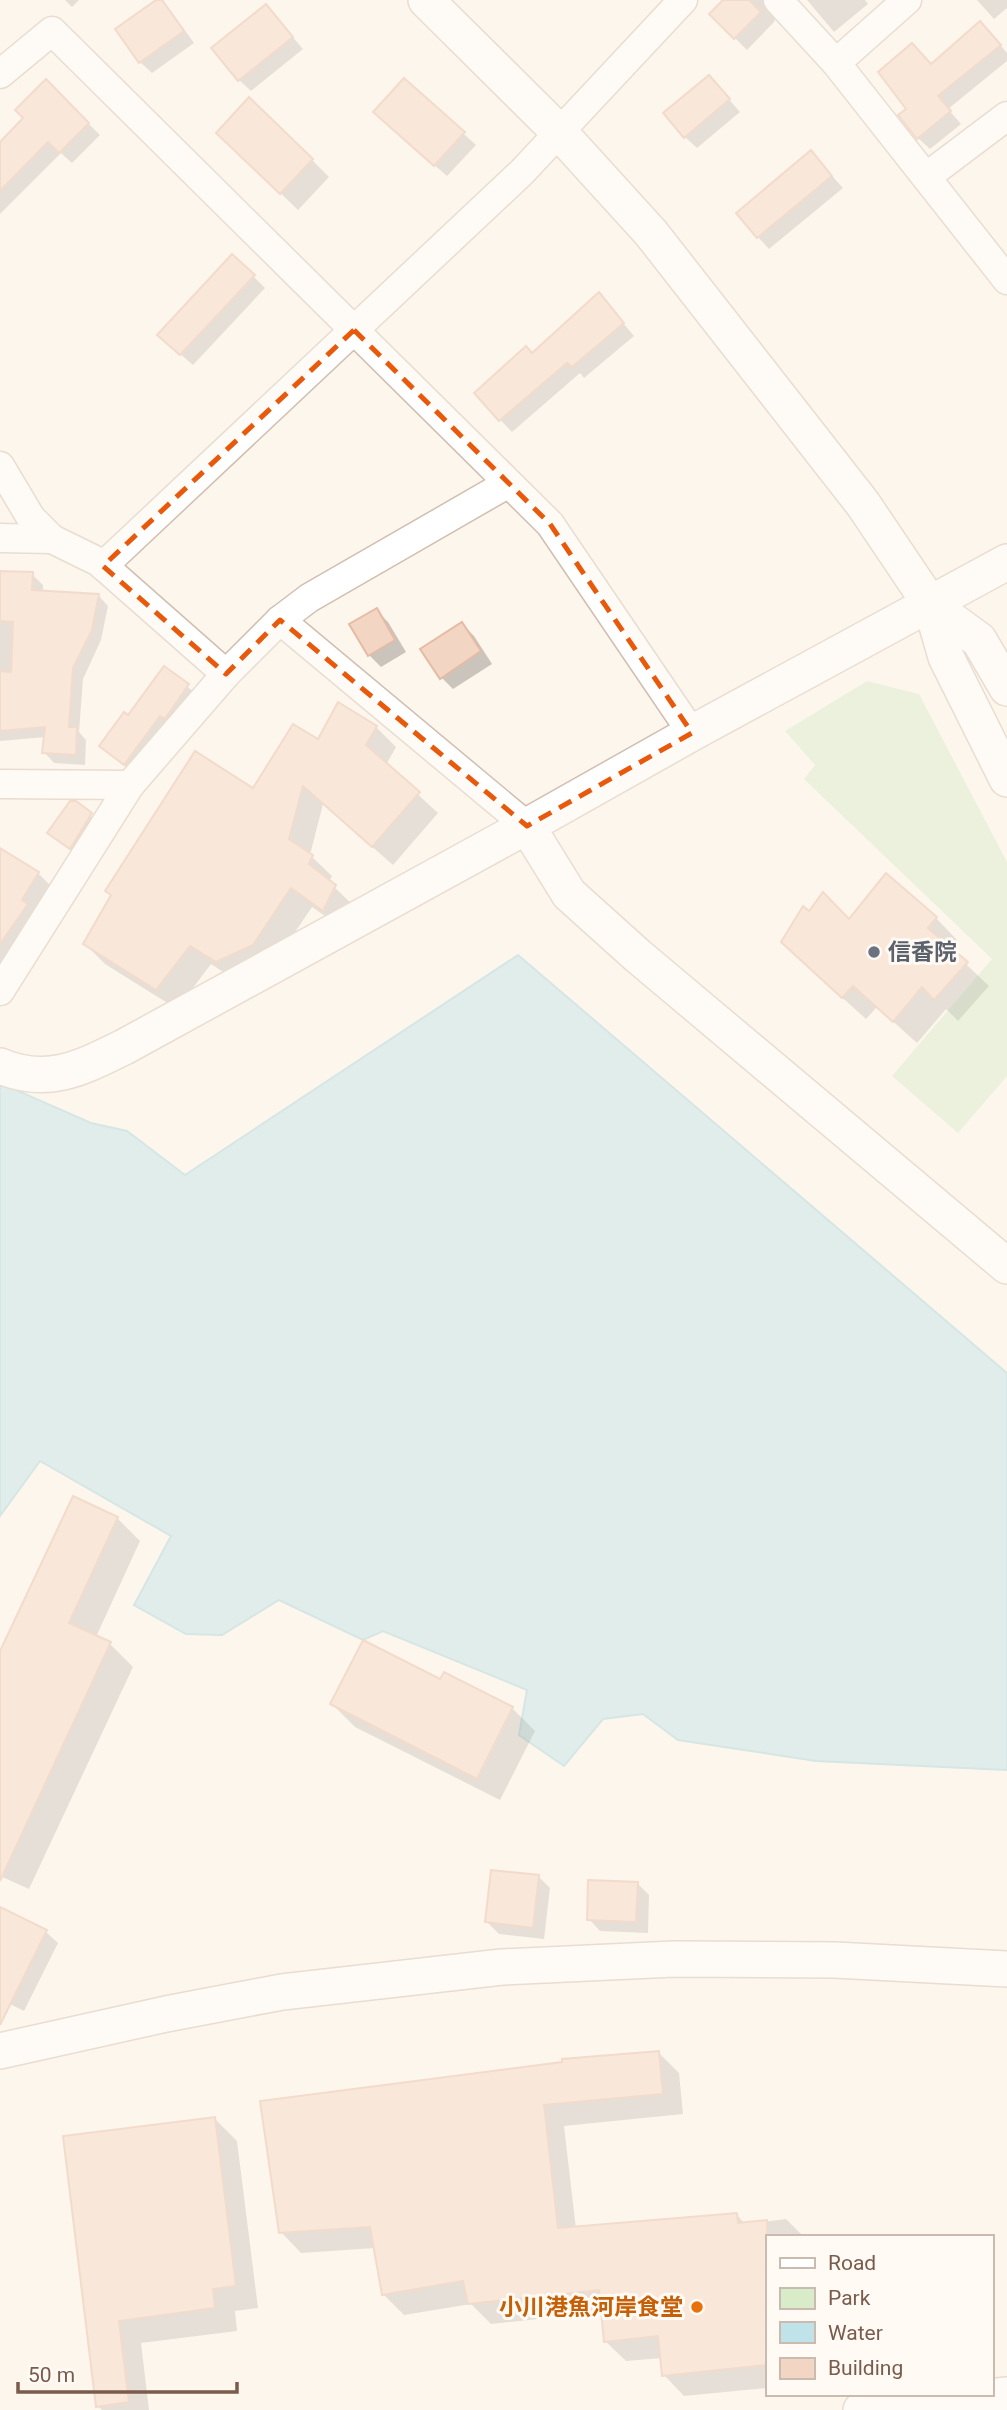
<svg xmlns="http://www.w3.org/2000/svg" width="1007" height="2410" viewBox="0 0 1007 2410" font-family="Roboto,'Noto Sans JP',sans-serif">
<style>
.green{fill:#d8ecc9}
.water{fill:#bfe3e8;stroke:#a5d3da;stroke-width:2}
.shadow{fill:#0003}
.building{fill:#f3d5c3;stroke:#e6bba3;stroke-width:2}
.lines{fill:none;stroke-linecap:round;stroke-linejoin:round}
.minor-casing{stroke:#d1beb0;stroke-width:31}
.tertiary-casing{stroke:#d1beb0;stroke-width:38}
.minor{stroke:#fff;stroke-width:28}
.tertiary{stroke:#fff;stroke-width:35}
.marked{fill:none;stroke:#e8590c;stroke-width:5;stroke-dasharray:14 9;stroke-linejoin:round}
.worship-dot{fill:#6b7280;stroke:#fffaf3;stroke-width:2.5}
.food-dot{fill:#e8710a;stroke:#fffaf3;stroke-width:2.5}
.labels{text-anchor:middle;stroke-width:6;stroke-linejoin:round;paint-order:stroke}
.worship-label{font-size:23px;font-weight:bold;fill:#5b616d;stroke:#fffaf3;text-anchor:start}
.food-label{font-size:23px;font-weight:bold;fill:#c56008;stroke:#fffaf3;text-anchor:end}
</style>
<rect width="100%" height="100%" fill="#fdf6ec"/>
<path class="green" d="M867,681L919,694L1007,862V1076L958,1133L892,1076L992,959L804,779L815,765L785,731Z"/>
<path class="water" d="M518,955L1007,1373V1770L816,1761L678,1740L643,1714L603,1719L564,1766L519,1735L527,1690L383,1631L363,1640L279,1600L222,1635L186,1634L134,1605L171,1536L40,1461L0,1516V1083L91,1123L127,1131L185,1175Z"/>
<g class="shadow">
<path d="M65,0H79L72,7Z"/>
<path d="M159,0L171,11L194,43L152,73L140,62Z"/>
<path d="M725,0H778L774,7L773,16L775,21L747,50L711,14Z"/>
<path d="M807,0H865L868,4L834,32Z"/>
<path d="M977,0H1007V8L994,19Z"/>
<path d="M266,6L303,49L251,91L239,80Z"/>
<path d="M992,35L1007,53V61L948,109L961,124L930,149L918,138L908,109L931,66Z"/>
<path d="M404,80L476,145L447,176L387,124Z"/>
<path d="M46,82L100,135L72,163L61,153L0,214V145L26,118Z"/>
<path d="M720,89L740,112L697,148L685,137Z"/>
<path d="M236,150L312,160L329,177L298,210Z"/>
<path d="M811,153L843,188L769,249L758,237Z"/>
<path d="M253,276L265,288L193,365L171,346Z"/>
<path d="M599,294L634,336L584,378L580,373L512,432L476,394L533,355Z"/>
<path d="M0,572L32,574L43,585V592L98,595L108,606L101,640L83,679L79,732L86,740L85,765L54,763L44,752L46,737L0,741Z"/>
<path d="M376,610L388,622L406,652L381,667L369,655Z"/>
<path d="M462,624L474,636L492,664L453,689L441,677Z"/>
<path d="M164,668L200,697L137,776L101,746L128,717Z"/>
<path d="M376,727L396,747L386,765L438,813L393,865L323,804L310,855L332,876L329,882L355,907L344,929L312,907L273,965L237,981L211,964L177,1009L105,964L85,944L254,790L318,741Z"/>
<path d="M75,803L103,827L82,860L49,832Z"/>
<path d="M0,850L38,873L50,885L33,911L39,917L0,972Z"/>
<path d="M809,914L849,921L936,918L958,941L951,950L989,986L958,1021L946,1009L917,1043L877,1007L866,1019L806,965Z"/>
<path d="M73,1498L117,1518L140,1541L96,1637L110,1644L133,1667L29,1889L0,1876V1656Z"/>
<path d="M441,1681L512,1708L535,1731L500,1800L355,1727L332,1704Z"/>
<path d="M539,1877L550,1888L544,1939L499,1934L487,1922Z"/>
<path d="M637,1883L649,1895L648,1933L600,1931L589,1919Z"/>
<path d="M6,1912L46,1932L58,1943L24,2011L0,1999V1924Z"/>
<path d="M659,2053L679,2073L683,2114L564,2126L576,2229L737,2215L745,2224L786,2219L804,2237H767V2388L684,2396L664,2375L662,2358L626,2361L605,2341L603,2312L491,2324L471,2304L404,2315L383,2294L375,2248L301,2253L281,2232L262,2103Z"/>
<path d="M214,2118L237,2141L258,2308L235,2311L237,2331L141,2343L149,2410H102L98,2406L65,2138Z"/>
</g>
<g class="building">
<path d="M156,0H162L184,31L139,63L115,29Z"/>
<path d="M723,0H749L761,12L734,39L709,14Z"/>
<path d="M266,4L293,37L238,81L211,48Z"/>
<path d="M980,21L1001,45L938,96L951,111L917,139L898,115L906,109L878,72L912,43L931,64Z"/>
<path d="M709,75L730,99L684,138L663,113Z"/>
<path d="M404,78L465,132L434,166L373,112Z"/>
<path d="M46,79L89,123L59,153L48,142L0,191V142L23,118L15,110Z"/>
<path d="M249,97L313,159L280,194L216,133Z"/>
<path d="M811,150L832,176L757,238L736,213Z"/>
<path d="M232,254L255,275L180,355L157,335Z"/>
<path d="M599,292L624,323L572,367L567,363L499,421L474,393L526,346L532,353Z"/>
<path d="M0,571L33,572L32,590L99,594L92,630L73,668L69,727H77L76,755L42,753L45,727L0,731V671L11,672L13,622L0,621Z"/>
<path d="M377,608L395,640L368,656L349,624Z"/>
<path d="M462,622L481,651L440,679L420,649Z"/>
<path d="M164,666L189,684L165,719L160,716L124,765L99,746L124,712L128,715Z"/>
<path d="M338,702L377,726L366,745L420,792L372,847L303,786L289,839L313,855L309,864L336,885L323,911L291,888L253,945L216,962L190,946L156,990L83,944L111,895L105,891L195,751L253,788L293,724L318,739Z"/>
<path d="M70,801H76L92,813L70,849L47,833Z"/>
<path d="M0,848L39,872L22,900L28,904L0,944Z"/>
<path d="M886,873L937,917L928,928L968,962L934,1000L922,987L893,1022L853,986L842,998L781,942L803,906L809,911L823,892L849,919Z"/>
<path d="M73,1496L118,1517L69,1623L111,1642L0,1881V1651Z"/>
<path d="M363,1640L440,1679L444,1672L513,1707L477,1779L330,1704Z"/>
<path d="M491,1870L539,1875L533,1928L485,1922Z"/>
<path d="M588,1880L638,1882L636,1922L587,1920Z"/>
<path d="M0,1907L47,1930L0,2025Z"/>
<path d="M659,2051L663,2094L544,2105L558,2228L737,2213L738,2223L767,2220V2365L662,2376L658,2336L604,2342L599,2290L468,2304L463,2281L382,2295L370,2227L279,2233L260,2101L562,2062V2059Z"/>
<path d="M215,2117L236,2286L213,2289L215,2308L119,2321L129,2402L96,2407L63,2136Z"/>
</g>
<g class="lines">
<defs>
<g id="minor">
<path d="M778,0L836,63L1007,280"/>
<path d="M836,63L907,0"/>
<path d="M0,74L52,31L550,524L692,733"/>
<path d="M926,177L1007,116"/>
<path d="M0,466L31,518L52,539L99,562L226,674"/>
<path d="M0,538L52,539"/>
<path d="M103,566L522,172L683,0"/>
<path d="M280,620L527,826"/>
<path d="M0,784L130,785"/>
<path d="M0,991L130,785L226,674L280,620L309,598L507,484"/>
</g>
<g id="tertiary">
<path d="M426,0L560,133L651,233L863,504L931,605L946,657L1007,779"/>
<path d="M931,605L979,640L1007,688"/>
<path d="M527,826L692,733L1007,562"/>
<path d="M0,1066C48,1086 81,1068 124,1047L527,826L569,894L638,956L1007,1266"/>
<path d="M0,2051L166,2014L282,1992L502,1967L674,1959L835,1960L1007,1969"/>
<path d="M861,2410L1007,2395"/>
</g>
</defs>
<use href="#minor" class="minor-casing"/>
<use href="#tertiary" class="tertiary-casing"/>
<use href="#minor" class="minor"/>
<use href="#tertiary" class="tertiary"/>
</g>
<path d="M0 0H1007V2410H0ZM354,330L550,524L692,733L527,826L280,620L226,674L103,566Z" fill="#fdf6ec" fill-opacity=".55" fill-rule="evenodd"/>
<path class="marked" d="M354,330L550,524L692,733L527,826L280,620L226,674L103,566Z"/>
<circle class="worship-dot" cx="874" cy="952" r="7"/>
<circle class="food-dot" cx="697" cy="2307" r="7"/>
<g class="labels">
<g class="worship-label">
<text x="888" y="960">信香院</text>
</g>
<g class="food-label">
<text x="683" y="2315">小川港魚河岸食堂</text>
</g>
</g>
<rect x="766" y="2235" width="228" height="161" fill="#fffaf3" stroke="#cabbb1" stroke-width="2"/>
<rect x="780" y="2258" width="35" height="10" fill="#ffffff" stroke="#cabbb1" stroke-width="2"/>
<text x="828" y="2270" font-size="21" fill="#7a5c4d">Road</text>
<rect x="780" y="2288" width="35" height="21" fill="#d8ecc9" stroke="#cabbb1" stroke-width="2"/>
<text x="828" y="2305" font-size="21" fill="#7a5c4d">Park</text>
<rect x="780" y="2322" width="35" height="21" fill="#bfe3e8" stroke="#cabbb1" stroke-width="2"/>
<text x="828" y="2340" font-size="21" fill="#7a5c4d">Water</text>
<rect x="780" y="2358" width="35" height="21" fill="#f3d5c3" stroke="#cabbb1" stroke-width="2"/>
<text x="828" y="2375" font-size="21" fill="#7a5c4d">Building</text>
<path d="M18 2382v10h219v-10" fill="none" stroke="#7a5c4d" stroke-width="3.5"/>
<text x="28" y="2382" font-size="21" fill="#7a5c4d" stroke="#fffaf3" stroke-width="5" paint-order="stroke">50 m</text>
</svg>
